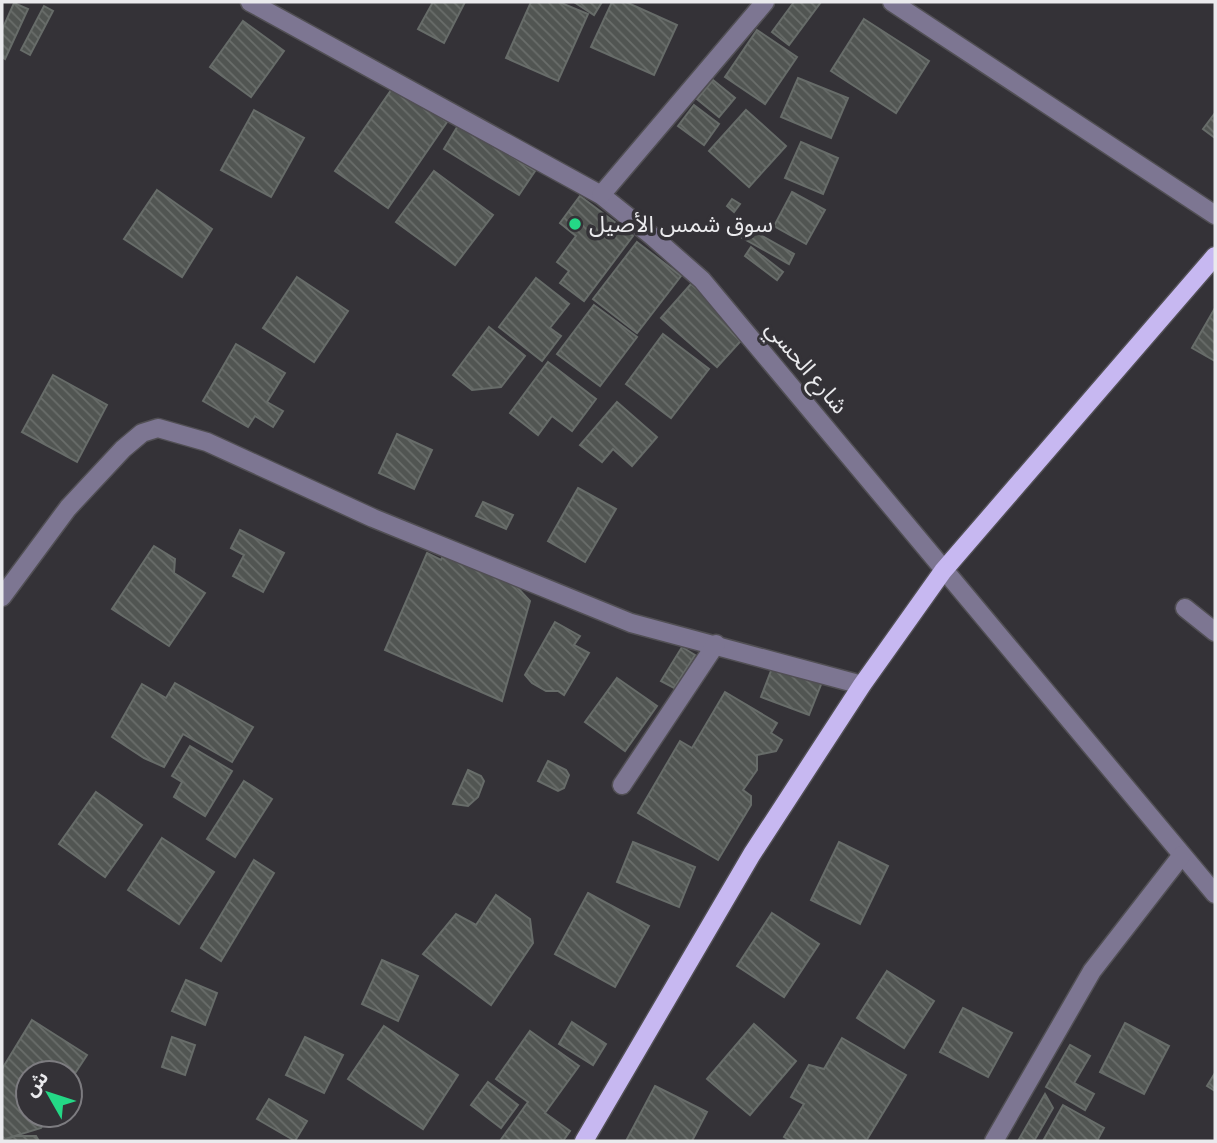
<svg xmlns="http://www.w3.org/2000/svg" width="1217" height="1143" viewBox="0 0 1217 1143" font-family="Raleway,'Noto Sans Arabic',sans-serif">
<style>
.building{fill:url(#building-back-hatch);stroke:#676c69;stroke-width:2}
.lines{fill:none;stroke-linecap:round;stroke-linejoin:round}
.minor-casing{stroke:#514f54;stroke-width:21}
.major-casing{stroke:#514f54;stroke-width:21}
.minor{stroke:#7d7692;stroke-width:18}
.major{stroke:#c7b8f1;stroke-width:18}
.poi-dot{fill:#24d886;stroke:#343237;stroke-width:2.5}
.labels{text-anchor:middle;stroke-width:7;stroke-linejoin:round;paint-order:stroke}
.poi-label{font-size:23px;fill:#eaeaed;stroke:#343237;text-anchor:start}
.street-label{font-size:23px;fill:#eaeaed;stroke:#343237}
</style>
<defs>
<pattern id="building-back-hatch" width="6" height="6" patternUnits="userSpaceOnUse" patternTransform="scale(1.75)"><rect width="6" height="6" fill="#515552"/><path d="M-1 5l2 2M0 0l6 6M5-1l2 2" fill="none" stroke="#6a6e6b"/></pattern>
</defs>
<rect width="100%" height="100%" fill="#343237"/>
<g class="building">
<path d="M433,2H465L444,43L418,29Z"/>
<path d="M531,2H559L588,14L558,81L506,58Z"/>
<path d="M574,2H602L594,15Z"/>
<path d="M612,2H626L677,25L654,75L591,47Z"/>
<path d="M794,2H821L789,45L772,32Z"/>
<path d="M14,3L28,9L5,59L2,57V30Z"/>
<path d="M44,6L53,11L30,55L21,50Z"/>
<path d="M864,19L929,61L896,113L831,71Z"/>
<path d="M243,21L284,51L251,97L210,67Z"/>
<path d="M757,30L797,57L765,104L725,77Z"/>
<path d="M798,78L848,98L831,138L781,117Z"/>
<path d="M713,80L735,98L719,117L697,99Z"/>
<path d="M394,86L447,122L388,208L335,171Z"/>
<path d="M694,105L719,124L704,145L678,126Z"/>
<path d="M254,110L304,138L271,197L221,170Z"/>
<path d="M746,110L786,146L749,187L709,151Z"/>
<path d="M1215,113V138L1203,129Z"/>
<path d="M459,124L535,171L519,195L444,149Z"/>
<path d="M801,142L838,158L823,194L785,178Z"/>
<path d="M434,171L493,215L455,265L396,222Z"/>
<path d="M157,190L212,229L182,277L124,239Z"/>
<path d="M792,192L825,210L806,244L774,226Z"/>
<path d="M580,196L633,236L584,301L560,283L569,271L557,262L576,236L560,223Z"/>
<path d="M732,199L740,204L734,212L727,206Z"/>
<path d="M743,225L794,254L789,264L737,235Z"/>
<path d="M637,242L681,276L637,333L593,299Z"/>
<path d="M751,247L783,272L777,280L745,256Z"/>
<path d="M297,277L348,311L314,362L263,328Z"/>
<path d="M536,278L569,304L550,328L561,336L542,361L499,327Z"/>
<path d="M691,284L747,334L717,367L661,318Z"/>
<path d="M594,305L637,337L600,386L557,354Z"/>
<path d="M1215,308V361L1192,348Z"/>
<path d="M489,327L525,356L501,387L472,390L453,375Z"/>
<path d="M663,334L709,369L671,418L626,384Z"/>
<path d="M236,344L285,373L267,402L283,411L273,427L255,416L248,427L203,401Z"/>
<path d="M548,362L596,399L572,431L552,416L538,435L510,413Z"/>
<path d="M53,375L107,405L77,462L22,432Z"/>
<path d="M617,402L657,437L632,466L613,449L602,462L580,445Z"/>
<path d="M397,434L432,450L414,489L379,473Z"/>
<path d="M578,488L616,509L585,562L548,541Z"/>
<path d="M483,502L513,515L506,529L476,516Z"/>
<path d="M240,530L284,553L263,592L233,576L244,555L231,548Z"/>
<path d="M154,546L175,559L174,573L205,593L169,646L112,609Z"/>
<path d="M427,553L441,560L444,554L497,576L517,587L530,601L502,701L385,650Z"/>
<path d="M555,622L580,636L574,645L589,653L564,695L558,691H546L532,683L525,675Z"/>
<path d="M682,647L695,655L674,688L661,681Z"/>
<path d="M774,663L822,682L809,715L761,697Z"/>
<path d="M617,678L657,706L625,751L585,722Z"/>
<path d="M175,683L253,727L232,762L183,734L164,767L144,758L112,737L142,684L166,698Z"/>
<path d="M725,692L777,723L771,733L782,740L776,751L757,755V770L743,790L751,796V805L718,860L638,813L680,741L692,748Z"/>
<path d="M190,746L232,771L205,816L174,797L182,782L172,776Z"/>
<path d="M548,761L566,770L569,775L564,788L558,791L538,781Z"/>
<path d="M468,770L481,776L484,781L478,797L468,806L453,804Z"/>
<path d="M244,781L272,799L235,857L207,839Z"/>
<path d="M96,792L142,825L105,877L59,844Z"/>
<path d="M162,838L214,872L179,924L128,890Z"/>
<path d="M633,842L695,867L679,907L617,882Z"/>
<path d="M839,842L888,866L860,924L811,900Z"/>
<path d="M254,860L274,873L221,961L201,948Z"/>
<path d="M588,893L649,926L615,987L555,954Z"/>
<path d="M496,895L530,919L533,943L491,1005L423,954L456,914L476,925Z"/>
<path d="M772,913L819,944L784,997L737,966Z"/>
<path d="M382,960L418,976L398,1021L362,1004Z"/>
<path d="M887,971L934,1001L904,1048L857,1018Z"/>
<path d="M186,980L217,993L205,1025L172,1011Z"/>
<path d="M963,1008L1012,1033L988,1077L940,1052Z"/>
<path d="M32,1020L87,1055L70,1081V1073H28V1115H49L41,1128L2,1140V1069Z"/>
<path d="M572,1022L606,1044L593,1065L559,1044Z"/>
<path d="M1125,1023L1169,1046L1144,1094L1100,1072Z"/>
<path d="M754,1024L796,1061L750,1115L707,1079Z"/>
<path d="M384,1026L458,1075L423,1129L348,1079Z"/>
<path d="M530,1031L579,1066L545,1113L570,1131L563,1141H500L528,1102L496,1079Z"/>
<path d="M172,1037L195,1045L185,1075L162,1067Z"/>
<path d="M305,1037L343,1055L324,1093L286,1075Z"/>
<path d="M842,1038L906,1075L866,1141H791L784,1137L804,1104L791,1097L809,1065L824,1069Z"/>
<path d="M1070,1045L1090,1056L1074,1083L1094,1094L1085,1110L1046,1087Z"/>
<path d="M1215,1073V1091L1207,1086Z"/>
<path d="M488,1082L518,1105L501,1128L471,1105Z"/>
<path d="M655,1086L707,1112L692,1141H626Z"/>
<path d="M1045,1094L1053,1108L1034,1141H1018Z"/>
<path d="M269,1099L307,1121L295,1141L257,1119Z"/>
<path d="M1063,1105L1104,1128L1097,1141H1043Z"/>
<path d="M15,1136H36L39,1141H2Z"/>
</g>
<g class="lines">
<defs>
<g id="minor">
<path d="M250,2L601,195L652,236L702,280L1215,894"/>
<path d="M892,2L1215,215"/>
<path d="M601,195L765,2"/>
<path d="M2,597L68,508L123,449L142,433L158,428L207,442L373,518L631,623L862,685"/>
<path d="M1185,608L1215,632"/>
<path d="M622,785L716,644"/>
<path d="M994,1141L1092,971L1182,855"/>
</g>
<path id="major" d="M584,1141L752,854L862,685L943,571L1215,256"/>
</defs>
<use href="#minor" class="minor-casing"/>
<use href="#major" class="major-casing"/>
<use href="#minor" class="minor"/>
<use href="#major" class="major"/>
</g>
<circle class="poi-dot" cx="575" cy="224" r="7"/>
<g class="labels">
<g class="poi-label">
<text x="589" y="232">سوق شمس الأصيل</text>
</g>
<g class="street-label">
<text transform="translate(807 367) rotate(50)" y="8">شارع الحسي</text>
</g>
</g>
<rect width="1217" height="1143" fill="none" stroke="#eaeaed" stroke-width="7"/>
<g transform="translate(49 1094) rotate(309)"><circle r="33" fill="#343237" stroke="#7d7c80" stroke-width="2"/>
<path d="M0-5L12 26L0 18L-12 26Z" fill="#24d886"/>
<text y="-10" font-size="19" font-weight="bold" text-anchor="middle" fill="#eaeaed">ش</text>
</g>
</svg>
